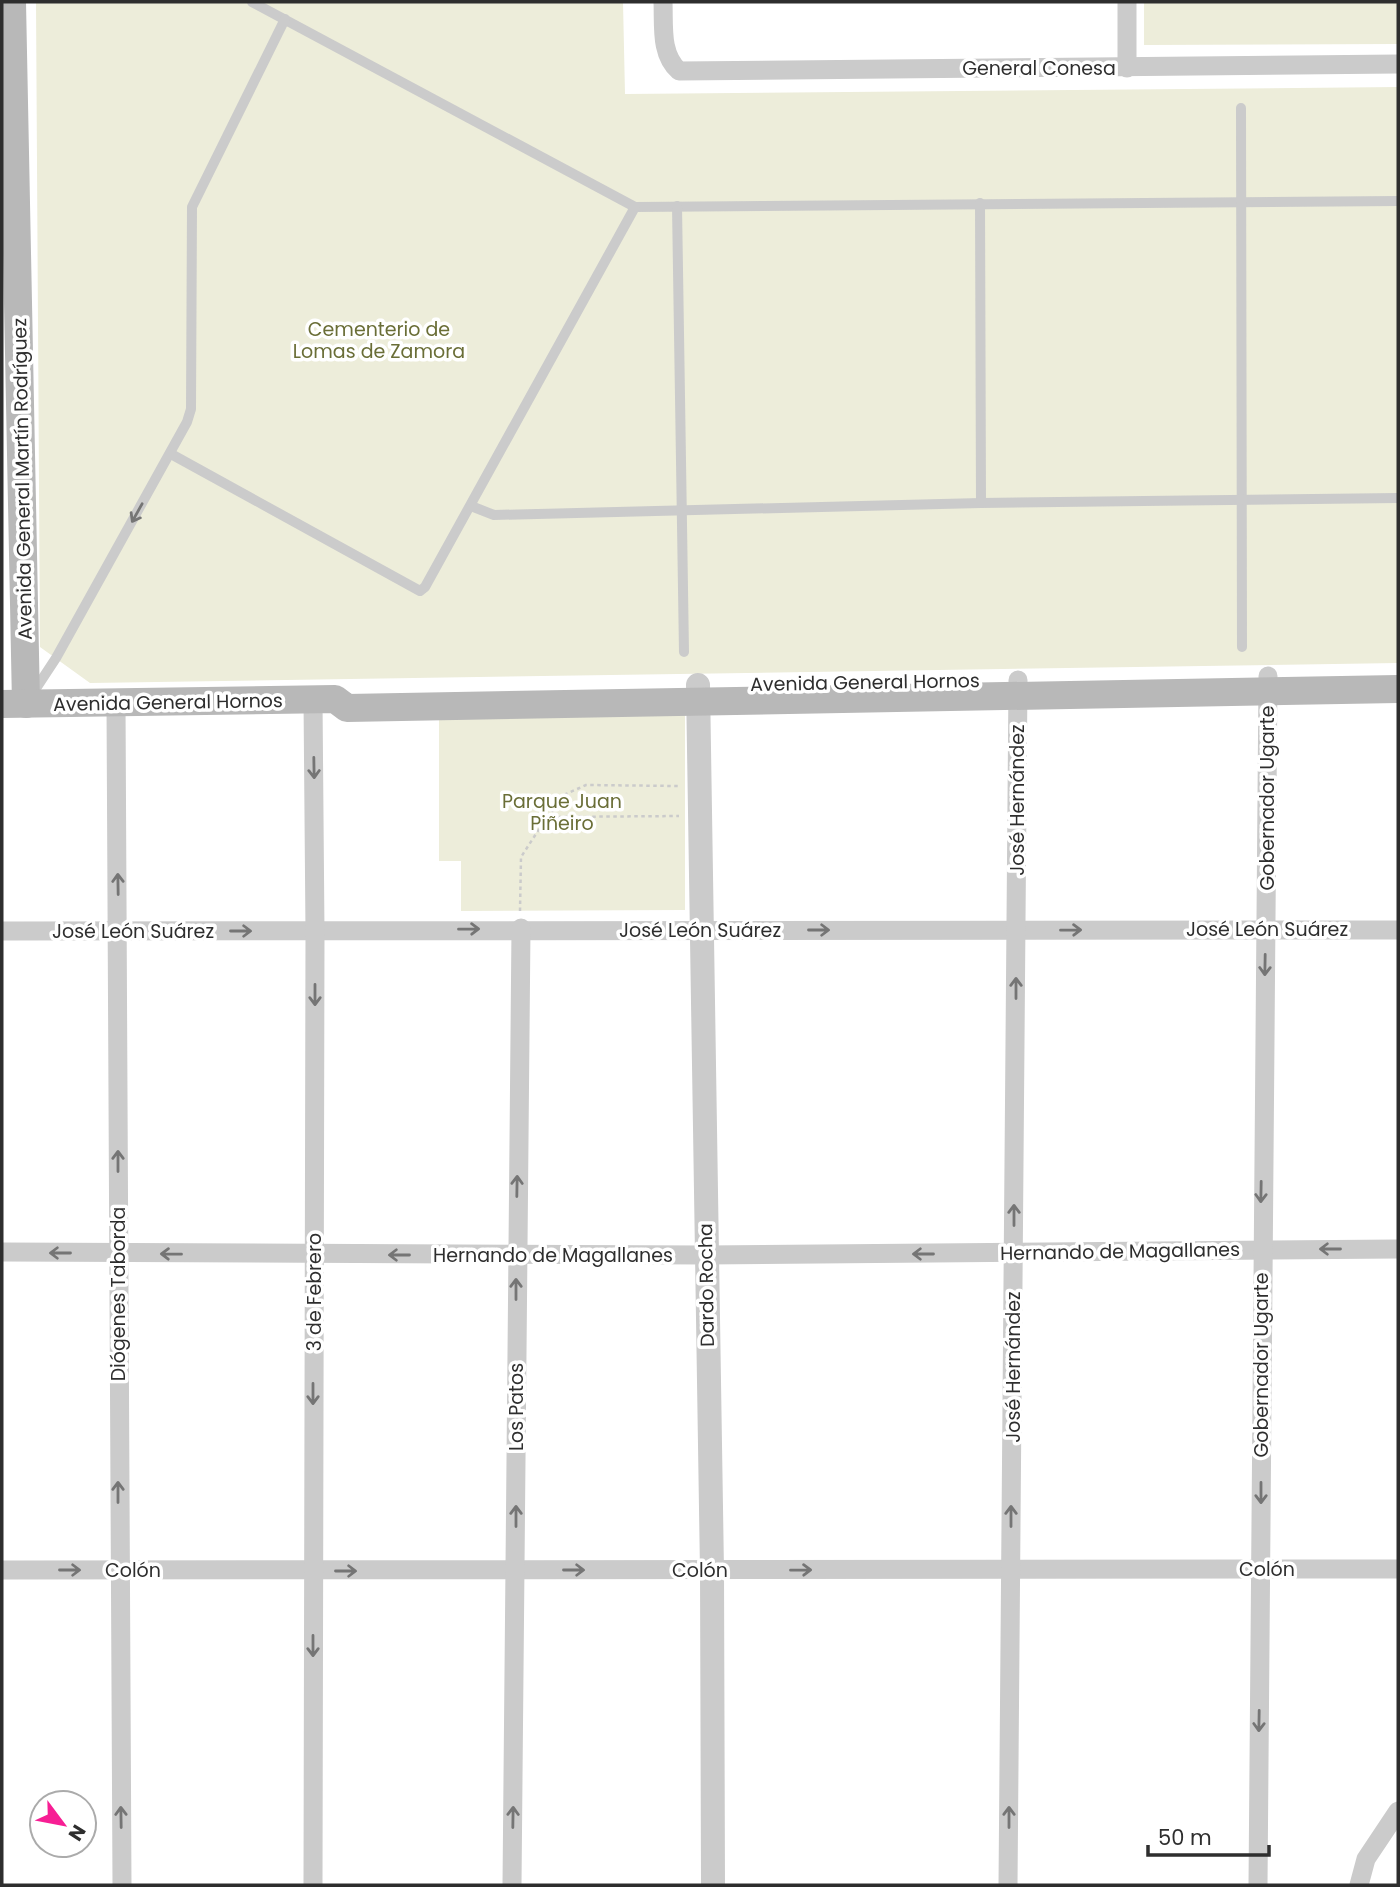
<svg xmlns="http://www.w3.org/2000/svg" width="1400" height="1887" viewBox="0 0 1400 1887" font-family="Poppins,sans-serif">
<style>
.green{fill:#ededda}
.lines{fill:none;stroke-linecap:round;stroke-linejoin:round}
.path{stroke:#cbcbcb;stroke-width:2.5;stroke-dasharray:3.5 3.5;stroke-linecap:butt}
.service{stroke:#cbcbcb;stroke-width:10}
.minor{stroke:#cbcbcb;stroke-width:19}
.tertiary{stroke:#cbcbcb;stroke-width:24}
.secondary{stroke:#b8b8b8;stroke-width:28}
.oneway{stroke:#757575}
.labels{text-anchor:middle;stroke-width:7;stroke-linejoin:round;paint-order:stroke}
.street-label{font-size:19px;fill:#2e2e2e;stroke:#fff}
.park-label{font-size:19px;fill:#6a6e37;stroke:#fff}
</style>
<rect width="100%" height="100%" fill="#fff"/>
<g class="green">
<path d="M36,2H623L625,94L1398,87V663L90,683L40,647Z"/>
<path d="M1144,2H1398V44L1144,45Z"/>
<path d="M685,714V910L461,911V861H439V715Z"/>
</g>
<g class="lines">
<g class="path">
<path d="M547,817L566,794L586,785L678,786"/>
<path d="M520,911L521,857L547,817L679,816"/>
</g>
<g class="service">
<path d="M252,2L635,207L1398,201"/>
<path d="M1241,108L1242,647"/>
<path d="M980,203L981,503"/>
<path d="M677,206L684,652"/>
<path d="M171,454L420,591L425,587L635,207"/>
<path d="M471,506L494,515L981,503L1398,498"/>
<path d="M33,693L56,658L187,422L191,409L192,207L285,19"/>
</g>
<g class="minor">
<path d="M663,2C664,26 660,54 679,71L1398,64"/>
<path d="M1127,2V68"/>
<path d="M116,703L122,1885"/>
<path d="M2,931L1398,930"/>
<path d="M2,1252L705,1255L1398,1249"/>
<path d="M2,1570L1398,1569"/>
<path d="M313,1885L315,932L313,699"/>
<path d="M512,1885L521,928"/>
<path d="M1008,1885L1018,680"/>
<path d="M1258,1885L1268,676"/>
<path d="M1359,1885L1366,1859L1398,1811"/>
</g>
<path class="tertiary" d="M698,685L712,1571L713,1885"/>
<g class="secondary">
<path d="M12,2L26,704"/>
<path d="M2,704L335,699L347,708L1398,689"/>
</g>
</g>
<defs><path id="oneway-shaft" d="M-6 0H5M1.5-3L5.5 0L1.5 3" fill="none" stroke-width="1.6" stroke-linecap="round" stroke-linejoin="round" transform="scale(1.75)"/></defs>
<g class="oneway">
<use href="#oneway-shaft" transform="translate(137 513) rotate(119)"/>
<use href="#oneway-shaft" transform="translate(314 768) rotate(89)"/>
<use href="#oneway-shaft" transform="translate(118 884) rotate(-91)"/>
<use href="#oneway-shaft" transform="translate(469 929) rotate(-1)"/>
<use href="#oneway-shaft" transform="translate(819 930)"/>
<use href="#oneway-shaft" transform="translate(1071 930) rotate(-1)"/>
<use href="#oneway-shaft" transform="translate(241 931)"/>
<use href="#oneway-shaft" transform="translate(1265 965) rotate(91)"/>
<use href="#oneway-shaft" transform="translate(1016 988) rotate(-90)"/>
<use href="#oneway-shaft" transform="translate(315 995) rotate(90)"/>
<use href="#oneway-shaft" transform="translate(118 1161) rotate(-90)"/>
<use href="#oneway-shaft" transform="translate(517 1186) rotate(-89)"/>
<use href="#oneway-shaft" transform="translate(1261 1192) rotate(91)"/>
<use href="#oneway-shaft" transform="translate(1014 1215) rotate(-90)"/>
<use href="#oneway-shaft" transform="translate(1330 1249) rotate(-180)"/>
<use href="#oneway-shaft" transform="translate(60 1253) rotate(-180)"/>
<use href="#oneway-shaft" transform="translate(171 1254) rotate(-179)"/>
<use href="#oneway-shaft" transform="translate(923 1254) rotate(180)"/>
<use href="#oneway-shaft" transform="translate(399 1255) rotate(180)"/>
<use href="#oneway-shaft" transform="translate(516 1289) rotate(-90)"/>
<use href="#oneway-shaft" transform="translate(313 1394) rotate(90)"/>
<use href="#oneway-shaft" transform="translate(118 1492) rotate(-90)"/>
<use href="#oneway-shaft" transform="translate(1261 1493) rotate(90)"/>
<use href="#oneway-shaft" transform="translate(516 1516) rotate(-90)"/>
<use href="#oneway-shaft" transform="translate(1011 1516) rotate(-90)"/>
<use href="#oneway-shaft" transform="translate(70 1570)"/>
<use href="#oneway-shaft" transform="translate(574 1570)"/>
<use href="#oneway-shaft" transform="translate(801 1570) rotate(-1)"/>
<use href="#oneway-shaft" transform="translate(346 1571)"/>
<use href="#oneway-shaft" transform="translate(313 1646) rotate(90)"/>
<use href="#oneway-shaft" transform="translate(1259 1721) rotate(91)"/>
<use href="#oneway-shaft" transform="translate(121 1817) rotate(-91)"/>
<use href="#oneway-shaft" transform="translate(513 1817) rotate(-89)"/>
<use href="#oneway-shaft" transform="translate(1009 1817) rotate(-90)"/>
</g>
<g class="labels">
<g class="street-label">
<text x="1039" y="75">General Conesa</text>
<text transform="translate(22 479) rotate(-91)" y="7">Avenida General Martín Rodríguez</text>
<text transform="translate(865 682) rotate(-1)" y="7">Avenida General Hornos</text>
<text transform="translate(168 702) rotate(-1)" y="7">Avenida General Hornos</text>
<text transform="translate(1267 798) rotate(-90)" y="7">Gobernador Ugarte</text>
<text transform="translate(1017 800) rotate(-90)" y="7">José Hernández</text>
<text x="1267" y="936">José León Suárez</text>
<text x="700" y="937">José León Suárez</text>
<text x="133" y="938">José León Suárez</text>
<text transform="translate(1120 1251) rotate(-1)" y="7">Hernando de Magallanes</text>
<text x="553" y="1262">Hernando de Magallanes</text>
<text transform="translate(706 1285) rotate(-91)" y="7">Dardo Rocha</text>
<text transform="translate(314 1292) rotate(-90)" y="7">3 de Febrero</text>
<text transform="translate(118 1294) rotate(-90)" y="7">Diógenes Taborda</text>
<text transform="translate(1261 1365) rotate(-90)" y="7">Gobernador Ugarte</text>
<text transform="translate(1013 1367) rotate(-90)" y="7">José Hernández</text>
<text transform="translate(516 1407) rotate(-90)" y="7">Los Patos</text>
<text x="1267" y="1576">Colón</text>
<text x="133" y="1577">Colón</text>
<text x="700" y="1577">Colón</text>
</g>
<g class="park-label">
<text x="379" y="336">Cementerio de<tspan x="379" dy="22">Lomas de Zamora</tspan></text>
<text x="562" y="808">Parque Juan<tspan x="562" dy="22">Piñeiro</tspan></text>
</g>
</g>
<rect width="1400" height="1887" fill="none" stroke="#2e2e2e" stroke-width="7"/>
<g transform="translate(63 1824) rotate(122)"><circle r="33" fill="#ffffff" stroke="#ababab" stroke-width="2"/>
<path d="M0-5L12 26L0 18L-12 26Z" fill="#f71e94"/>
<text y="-10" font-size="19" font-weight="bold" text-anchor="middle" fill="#2e2e2e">N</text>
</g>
<path d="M1148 1845v10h121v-10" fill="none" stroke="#2e2e2e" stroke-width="3.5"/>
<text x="1158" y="1845" font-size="21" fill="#2e2e2e" stroke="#ffffff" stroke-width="5" paint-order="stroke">50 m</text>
</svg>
